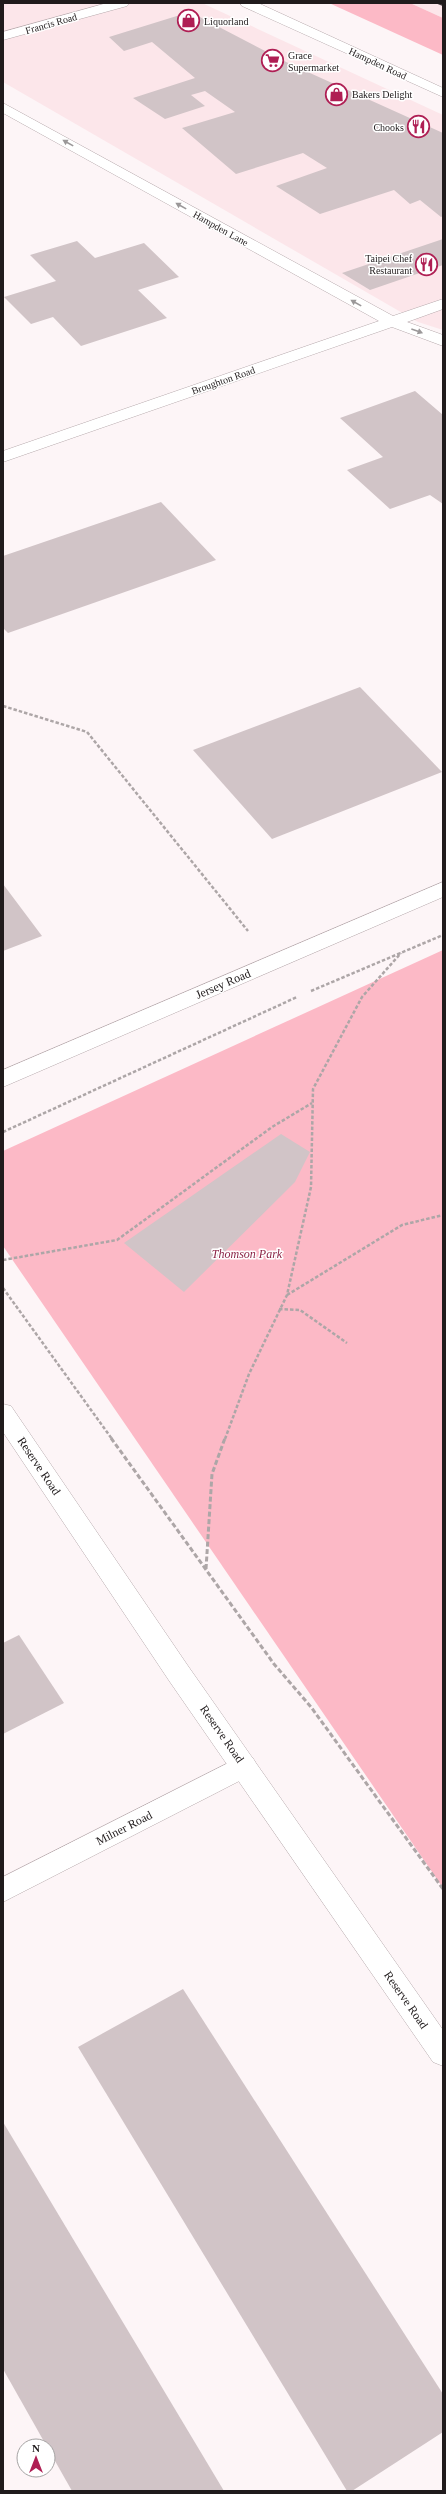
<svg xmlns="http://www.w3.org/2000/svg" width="446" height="2494" viewBox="0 0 446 2494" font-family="'Times New Roman',serif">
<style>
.built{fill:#fce6ea}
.green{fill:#fcb9c6}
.building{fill:#d1c4c7}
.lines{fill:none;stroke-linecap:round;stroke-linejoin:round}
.street-casing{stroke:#b6a9ac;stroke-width:1}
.secondary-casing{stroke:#b6a9ac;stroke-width:1}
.path-far1{stroke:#ada6a7;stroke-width:2.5;stroke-dasharray:3.5 2;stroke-linecap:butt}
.path{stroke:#ada6a7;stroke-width:3;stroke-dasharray:5 2.5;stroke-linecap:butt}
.street{fill:#fff;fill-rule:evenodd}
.secondary{fill:#fff;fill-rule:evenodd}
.rail{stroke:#3e383a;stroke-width:2;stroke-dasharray:5.5 3;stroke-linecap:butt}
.oneway{fill:#9b9899}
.labels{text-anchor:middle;stroke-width:3;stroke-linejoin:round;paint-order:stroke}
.far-poi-label{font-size:10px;fill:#201b1c;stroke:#fff;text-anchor:start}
.far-street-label{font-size:10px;fill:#201b1c;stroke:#fff}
.street-label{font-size:12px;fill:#201b1c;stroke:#fff}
.park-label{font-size:12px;font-style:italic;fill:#8c2446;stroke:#fff}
</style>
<rect width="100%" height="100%" fill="#fdf5f7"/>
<g class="built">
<path d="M3,3H202L443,115V330L418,322L3,82Z"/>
<path d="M410,3H443V18Z"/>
</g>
<g class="green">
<path d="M329,3H410L443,18V55Z"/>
<path d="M443,950V1888L3,1246V1151Z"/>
</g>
<g class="building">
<path d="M180,15H196L290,64L443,133V216L441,217L420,200L410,204L394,190L320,214L276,186L327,168L303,153L236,174L182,128L235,112L205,91L191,95L205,106L165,119L133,98L195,78L152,42L124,51L109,37Z"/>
<path d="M443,239V265L370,290L342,273Z"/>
<path d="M77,241L95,258L144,243L179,277L138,290L167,318L81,346L53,317L31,324L4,297L56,281L30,255Z"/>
<path d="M415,391L443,415V504L430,495L390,509L347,470L383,457L340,418Z"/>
<path d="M161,502L216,560L8,633L3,628V556Z"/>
<path d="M360,687L442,772L272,839L193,750Z"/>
<path d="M3,884L42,936L3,951Z"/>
<path d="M281,1134L310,1152L295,1182L184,1292L124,1243Z"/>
<path d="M19,1635L64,1703L3,1734V1643Z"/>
<path d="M183,1989L443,2394V2432L352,2491H347L78,2047Z"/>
<path d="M3,2122L224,2491H72L3,2369Z"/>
</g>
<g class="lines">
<defs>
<g id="street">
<path d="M107,3H129L127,6L3,40V32Z"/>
<path d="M3,103L393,316L443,299V309L407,322L443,335V346L392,327L3,462V451L379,321L3,113Z"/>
<path d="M244,1755L253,1758L257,1766L253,1774L3,1902V1877Z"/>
</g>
<g id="secondary">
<path d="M240,3H258L443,88V97L242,6Z"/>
<path d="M443,882V897L3,1087V1070Z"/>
<path d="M3,1404L11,1406L188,1666L443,2030V2066L433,2062L170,1682L3,1432Z"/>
</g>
</defs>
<use href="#street" class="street-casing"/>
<use href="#secondary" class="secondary-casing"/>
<g class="path-far1">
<path d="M3,706L87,732L248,931"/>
<path d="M311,991L443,935"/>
<path d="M3,1132L297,997"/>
<path d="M3,1260L117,1240L272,1127L312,1103"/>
<path d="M3,1288L112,1439"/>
<path d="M287,1295L402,1225L443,1215"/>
<path d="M279,1309L300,1310L347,1343"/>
<path d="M225,1439L249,1374L287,1295L311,1187L313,1089L362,997L401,953"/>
</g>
<g class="path">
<path d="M111,1438L274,1664L311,1707L443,1889"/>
<path d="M206,1569L212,1474L225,1438"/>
</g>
<use href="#street" class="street"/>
<use href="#secondary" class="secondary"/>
<path class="rail" d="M438,3L443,5"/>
</g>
<defs><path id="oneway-solid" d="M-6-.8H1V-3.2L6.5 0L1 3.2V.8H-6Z"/></defs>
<g class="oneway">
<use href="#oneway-solid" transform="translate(68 143) rotate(-151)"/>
<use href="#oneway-solid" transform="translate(181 206) rotate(-151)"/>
<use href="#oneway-solid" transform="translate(356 303) rotate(-151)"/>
<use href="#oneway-solid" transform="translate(417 331) rotate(20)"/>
</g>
<defs>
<symbol id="shop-ring" viewBox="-11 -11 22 22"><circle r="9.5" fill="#fff" stroke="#af1f54" stroke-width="1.5"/><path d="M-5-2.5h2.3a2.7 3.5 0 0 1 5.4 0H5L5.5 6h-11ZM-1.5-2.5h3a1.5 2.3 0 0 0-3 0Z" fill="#af1f54"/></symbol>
<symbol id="supermarket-ring" viewBox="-11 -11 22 22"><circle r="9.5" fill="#fff" stroke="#af1f54" stroke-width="1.5"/><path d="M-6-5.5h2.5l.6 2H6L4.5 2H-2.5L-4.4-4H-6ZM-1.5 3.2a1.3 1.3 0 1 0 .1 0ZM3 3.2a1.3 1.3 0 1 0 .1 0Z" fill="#af1f54"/></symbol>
<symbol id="restaurant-ring" viewBox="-11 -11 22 22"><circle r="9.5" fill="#fff" stroke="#af1f54" stroke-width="1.5"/><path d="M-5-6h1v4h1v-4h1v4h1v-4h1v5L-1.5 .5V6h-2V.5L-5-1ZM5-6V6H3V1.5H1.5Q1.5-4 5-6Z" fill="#af1f54"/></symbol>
</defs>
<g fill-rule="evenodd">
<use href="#shop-ring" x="176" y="8" width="25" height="25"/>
<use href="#supermarket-ring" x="260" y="48" width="25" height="25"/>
<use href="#shop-ring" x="324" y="82" width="25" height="25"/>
<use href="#restaurant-ring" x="406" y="114" width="25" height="25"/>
<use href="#restaurant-ring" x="414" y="252" width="25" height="25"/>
</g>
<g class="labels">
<g class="far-poi-label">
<text x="204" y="25">Liquorland</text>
<text x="288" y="59">Grace<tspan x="288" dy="12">Supermarket</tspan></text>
<text x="352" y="98">Bakers Delight</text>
<text x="404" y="131" text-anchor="end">Chooks</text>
<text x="412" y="262" text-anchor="end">Taipei Chef<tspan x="412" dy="12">Restaurant</tspan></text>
</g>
<g class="far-street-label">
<text transform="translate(51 23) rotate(-16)" y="4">Francis Road</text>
<text transform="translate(378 63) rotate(25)" y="4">Hampden Road</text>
<text transform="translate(221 228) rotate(29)" y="4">Hampden Lane</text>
<text transform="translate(223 380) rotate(-19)" y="4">Broughton Road</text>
</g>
<g class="street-label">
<text transform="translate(223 984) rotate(-23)" y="4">Jersey Road</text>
<text transform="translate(39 1466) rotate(56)" y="4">Reserve Road</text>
<text transform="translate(222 1734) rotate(55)" y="4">Reserve Road</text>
<text transform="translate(124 1828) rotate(-27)" y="4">Milner Road</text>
<text transform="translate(406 2000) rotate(55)" y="4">Reserve Road</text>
</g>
<g class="park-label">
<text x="247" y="1258">Thomson Park</text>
</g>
</g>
<rect width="446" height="2494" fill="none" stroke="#201b1c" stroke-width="8"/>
<g transform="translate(36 2458)"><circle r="19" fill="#ffffff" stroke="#a6a4a4"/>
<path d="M0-3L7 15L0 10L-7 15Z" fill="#af1f54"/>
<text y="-6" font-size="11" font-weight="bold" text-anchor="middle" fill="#201b1c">N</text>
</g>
</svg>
